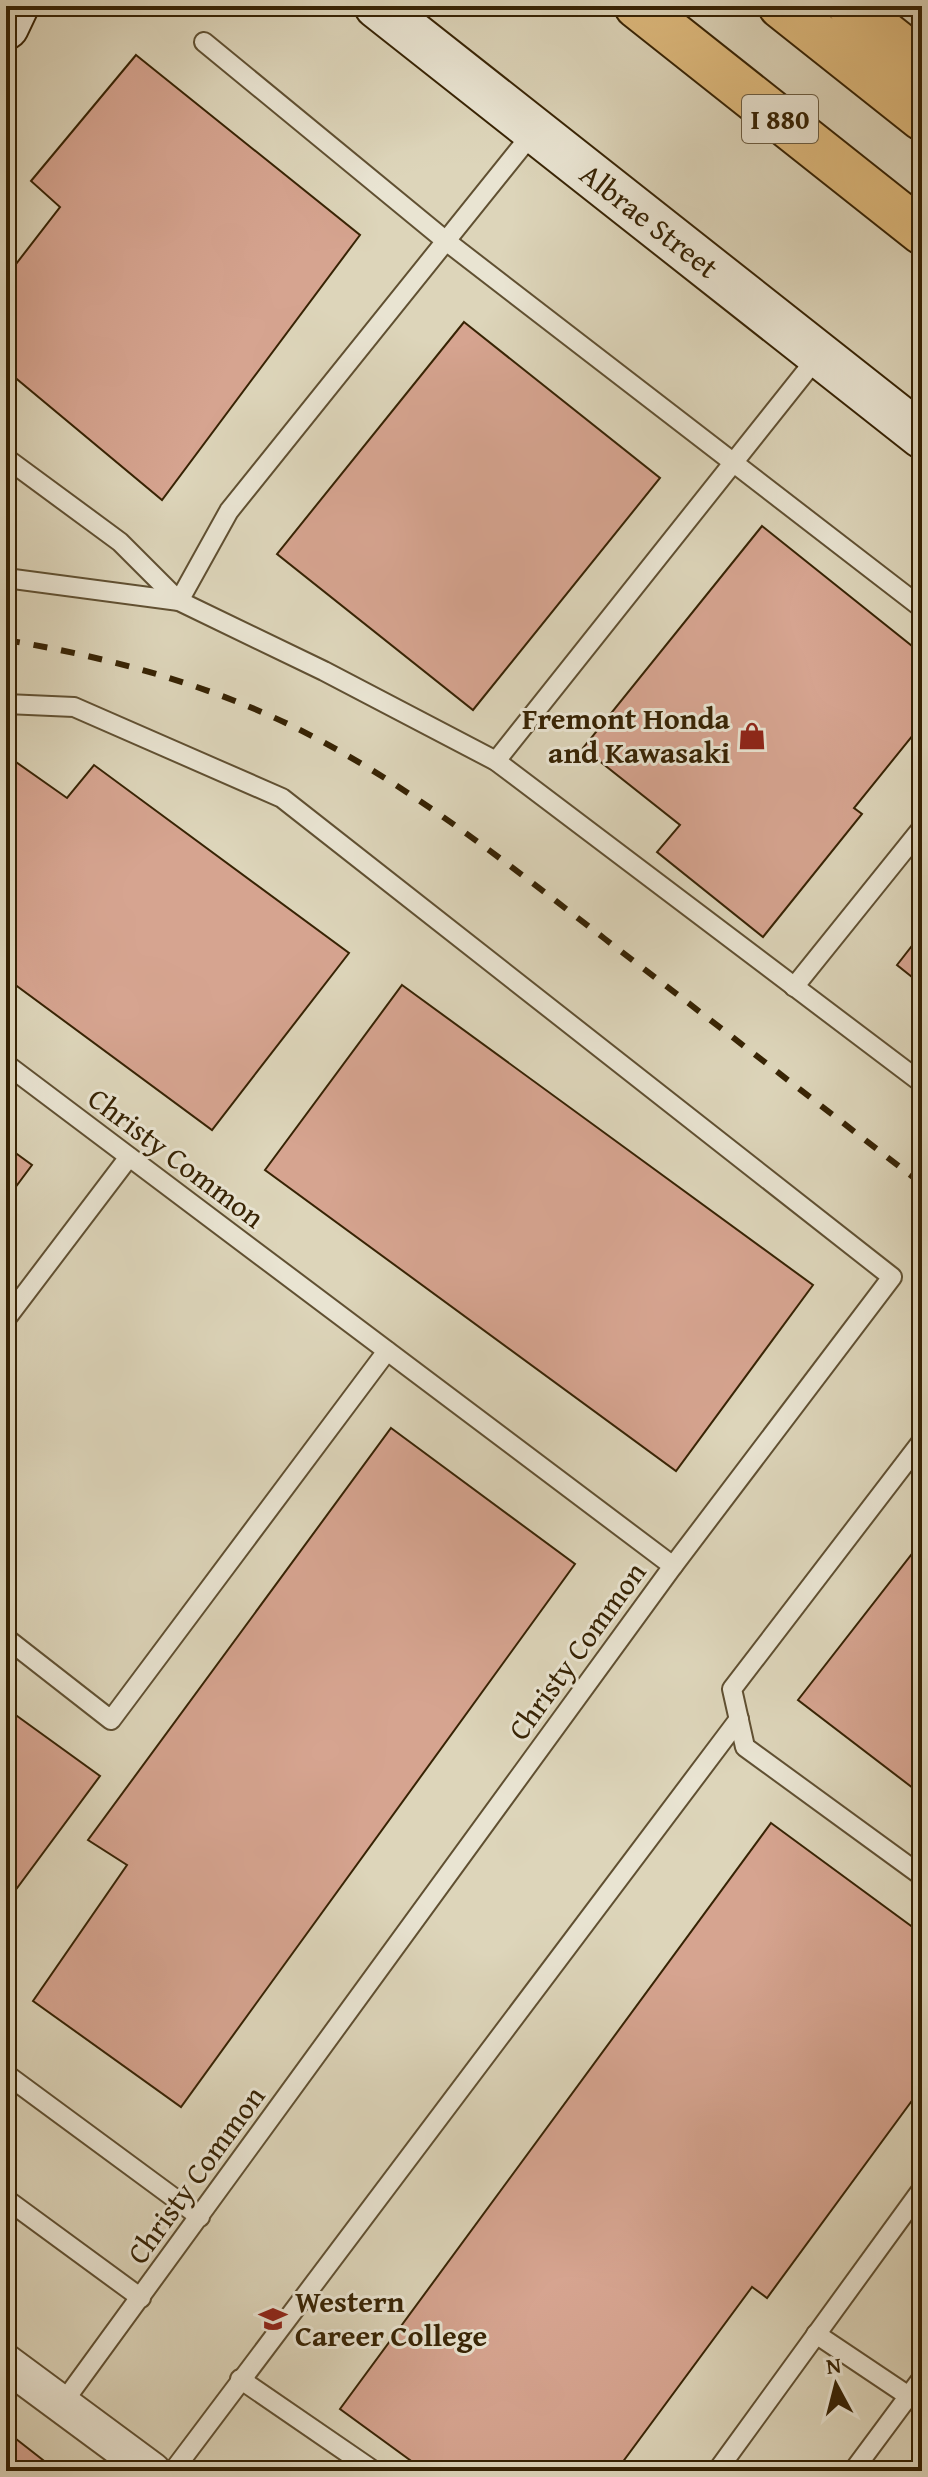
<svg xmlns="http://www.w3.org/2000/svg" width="928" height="2477" viewBox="0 0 928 2477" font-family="'Gentium Book Plus',serif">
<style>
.building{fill:#d6a490;stroke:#372304;stroke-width:2}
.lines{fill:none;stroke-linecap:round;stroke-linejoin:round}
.lane-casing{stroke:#605032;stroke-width:22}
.street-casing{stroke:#605032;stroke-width:40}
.secondary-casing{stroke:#372304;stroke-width:48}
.highway-casing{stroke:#372304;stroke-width:48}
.lane{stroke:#e9e4d2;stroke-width:18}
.street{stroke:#e9e4d2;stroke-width:36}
.secondary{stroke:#e9e4d2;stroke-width:44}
.highway{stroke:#deba7d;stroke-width:44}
.rail{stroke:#372304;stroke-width:6;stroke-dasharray:14 14;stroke-linecap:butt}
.labels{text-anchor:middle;stroke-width:6;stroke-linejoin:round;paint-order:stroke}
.shield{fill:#e9e4d2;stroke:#6c5d42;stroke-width:2}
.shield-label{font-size:28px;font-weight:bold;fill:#372304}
.street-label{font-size:30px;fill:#372304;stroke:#e9e4d2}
.poi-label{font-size:30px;font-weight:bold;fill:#372304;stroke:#e9e4d2;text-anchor:end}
</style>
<rect width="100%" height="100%" fill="#ddd5ba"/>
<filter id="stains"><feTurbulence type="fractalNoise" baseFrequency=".0025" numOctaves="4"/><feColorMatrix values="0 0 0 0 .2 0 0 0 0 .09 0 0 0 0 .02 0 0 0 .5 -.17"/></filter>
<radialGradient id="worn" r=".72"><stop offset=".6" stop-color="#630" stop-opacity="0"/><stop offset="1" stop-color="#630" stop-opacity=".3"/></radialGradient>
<g class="building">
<path d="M136,55L360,235L162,500L6,370V277L60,207L31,181Z"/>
<path d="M464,322L660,478L473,710L277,554Z"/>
<path d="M762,526L922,654V724L854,808L862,814L763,937L657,852L680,825L583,748Z"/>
<path d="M6,755L67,798L94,765L349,953L212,1130L6,978Z"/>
<path d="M922,933V985L897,965Z"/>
<path d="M402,985L813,1285L676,1471L265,1170Z"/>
<path d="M6,1146L32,1165L6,1200Z"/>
<path d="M391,1428L575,1564L181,2107L33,2001L127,1865L88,1840Z"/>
<path d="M922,1541V1795L798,1700Z"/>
<path d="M6,1708L100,1776L6,1903Z"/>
<path d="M771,1823L922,1934V2087L767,2298L752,2287L616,2471H425L340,2409Z"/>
<path d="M11,2435L57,2471H12L6,2466V2442Z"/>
</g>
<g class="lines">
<defs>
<g id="lane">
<path d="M204,42L446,241L922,608"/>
<path d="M6,458L120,542L179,601L229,511L535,130"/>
<path d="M6,578L179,601L324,671L496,761L922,1083"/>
<path d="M6,704L74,707L282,798L892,1277L673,1566"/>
<path d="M496,761L819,355"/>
<path d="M794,987L922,828"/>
<path d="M6,1064L673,1566L62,2404"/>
<path d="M6,1319L129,1157"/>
<path d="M922,1441L732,1689L745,1747L922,1876"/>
<path d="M6,1638L111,1720L387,1351"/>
<path d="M6,2074L200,2217"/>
<path d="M6,2199L141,2298"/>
<path d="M816,2334L922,2405"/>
<path d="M240,2379L374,2471"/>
<path d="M173,2471L739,1719"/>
<path d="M717,2471L922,2189"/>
<path d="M853,2471L922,2378"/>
</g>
<path id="street" d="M6,2363L152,2471"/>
<g id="secondary">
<path d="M377,6L922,436"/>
<path d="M6,27L16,6"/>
</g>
<g id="highway">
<path d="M637,6L922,232"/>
<path d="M781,6L922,118"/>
<path d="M850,6L922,63"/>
</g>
</defs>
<use href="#lane" class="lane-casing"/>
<use href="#street" class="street-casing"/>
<use href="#secondary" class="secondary-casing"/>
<use href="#highway" class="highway-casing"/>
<use href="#lane" class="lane"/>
<use href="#street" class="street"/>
<use href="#secondary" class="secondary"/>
<use href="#highway" class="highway"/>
<path class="rail" d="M6,640C102,656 201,682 290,725C405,781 504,861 605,939C711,1020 816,1102 922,1184"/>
</g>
<defs>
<symbol id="shop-bare" viewBox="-9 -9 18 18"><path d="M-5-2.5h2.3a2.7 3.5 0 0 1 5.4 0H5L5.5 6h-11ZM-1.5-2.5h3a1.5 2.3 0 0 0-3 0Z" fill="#8f2418" stroke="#e9e4d2" stroke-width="2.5" paint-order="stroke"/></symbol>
<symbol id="school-bare" viewBox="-9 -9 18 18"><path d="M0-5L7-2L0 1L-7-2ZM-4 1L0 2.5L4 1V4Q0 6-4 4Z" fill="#8f2418" stroke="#e9e4d2" stroke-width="2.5" paint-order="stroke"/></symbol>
</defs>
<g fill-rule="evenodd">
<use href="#shop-bare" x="732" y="716" width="40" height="40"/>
<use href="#school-bare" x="253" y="2299" width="40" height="40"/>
</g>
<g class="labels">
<rect class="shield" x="742" y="95" width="76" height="48" rx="6"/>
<g class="shield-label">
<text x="780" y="129">I 880</text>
</g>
<g class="street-label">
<text transform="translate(649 221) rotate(38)" y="10">Albrae Street</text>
<text transform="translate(176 1158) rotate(37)" y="10">Christy Common</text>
<text transform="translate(577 1651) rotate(-54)" y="10">Christy Common</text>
<text transform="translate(196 2175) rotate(-54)" y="10">Christy Common</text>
</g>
<g class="poi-label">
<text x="730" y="729">Fremont Honda<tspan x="730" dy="34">and Kawasaki</tspan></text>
<text x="295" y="2312" text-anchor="start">Western<tspan x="295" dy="34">Career College</tspan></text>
</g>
</g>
<rect width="928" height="2477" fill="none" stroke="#ddd5ba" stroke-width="32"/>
<rect x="8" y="8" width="912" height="2461" fill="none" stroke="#372304" stroke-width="4"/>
<rect x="16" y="16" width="896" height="2445" fill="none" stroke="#372304" stroke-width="2"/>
<g transform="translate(836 2385) rotate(353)" stroke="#e9e4d2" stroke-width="6" paint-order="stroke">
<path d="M0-6L14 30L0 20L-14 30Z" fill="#372304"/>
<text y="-12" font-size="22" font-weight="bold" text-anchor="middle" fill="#372304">N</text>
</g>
<rect width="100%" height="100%" filter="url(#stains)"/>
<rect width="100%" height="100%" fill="url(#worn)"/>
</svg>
